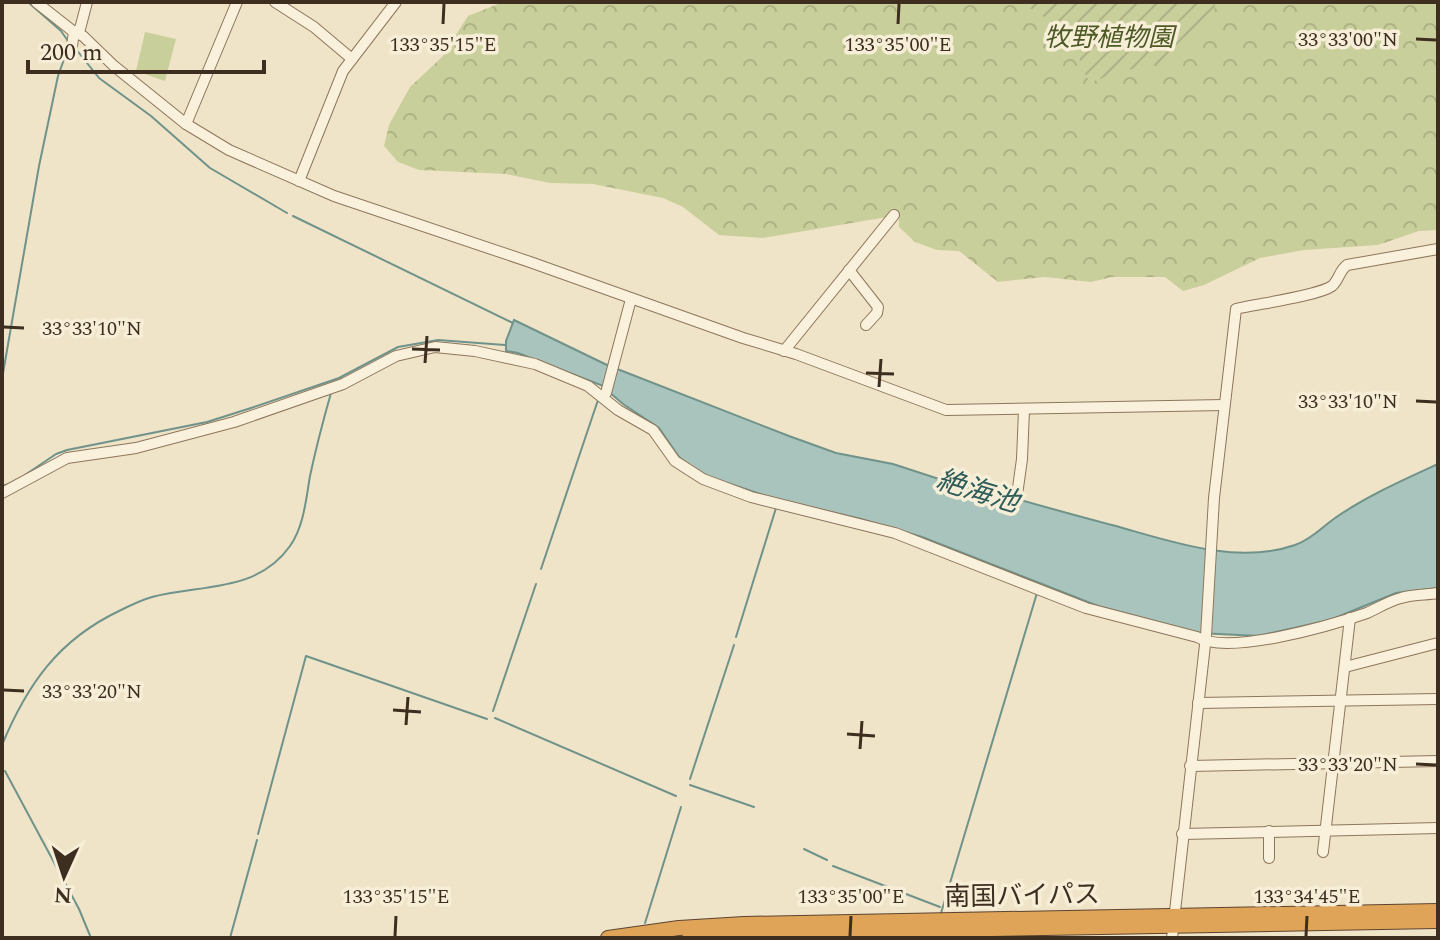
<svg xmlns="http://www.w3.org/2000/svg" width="1440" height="940" viewBox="0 0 1440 940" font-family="Spectral,'Noto Sans JP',serif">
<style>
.forest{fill:url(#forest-crowns)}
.park{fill:#c9cf9b}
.garden{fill:url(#garden-furrows)}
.water{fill:#a9c4bc;stroke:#6f938a;stroke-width:2}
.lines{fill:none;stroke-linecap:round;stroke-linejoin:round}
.stream{stroke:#6f938a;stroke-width:2}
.minor-casing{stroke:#8d765c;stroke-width:12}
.highway-casing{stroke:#5b4430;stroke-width:16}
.minor{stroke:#faf1dc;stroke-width:10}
.highway{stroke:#e0a458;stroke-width:14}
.ticks{fill:none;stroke:#3d2e20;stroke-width:3}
.labels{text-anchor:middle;stroke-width:7;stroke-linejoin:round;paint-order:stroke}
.park-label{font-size:26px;font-style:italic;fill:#4d5a26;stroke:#f7eed8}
.street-label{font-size:26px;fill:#3d2e20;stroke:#f7eed8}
.water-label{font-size:28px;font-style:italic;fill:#2f5d5a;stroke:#f7eed8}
.ticks-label{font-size:20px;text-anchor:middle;fill:#3d2e20;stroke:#f7eed8;stroke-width:7;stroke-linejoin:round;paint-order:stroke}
</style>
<defs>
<pattern id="forest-crowns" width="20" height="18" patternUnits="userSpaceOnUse" patternTransform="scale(2)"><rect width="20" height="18" fill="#c9cf9b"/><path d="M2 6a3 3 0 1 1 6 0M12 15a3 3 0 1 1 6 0" fill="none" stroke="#aeb285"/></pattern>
<pattern id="garden-furrows" width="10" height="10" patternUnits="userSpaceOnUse" patternTransform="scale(2)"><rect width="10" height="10" fill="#c9cf9b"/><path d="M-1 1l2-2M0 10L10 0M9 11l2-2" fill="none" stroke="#aeb285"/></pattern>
</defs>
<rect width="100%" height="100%" fill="#f0e4c8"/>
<path class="forest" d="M503,2H1438V230L1419,231L1378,245L1304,250L1260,258L1204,285L1183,291L1165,277H1112L1091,282L1045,277L998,282L959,251L937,250L915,242L899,227V215L763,238L719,235L683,207L663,198L593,184L550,183L506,174L419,170L398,162L384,146L389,125L410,87L442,57L468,16Z"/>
<path class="park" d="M145,32L176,39L165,81L136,71Z"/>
<path class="garden" d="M1020,2H1215C1215,36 1176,61 1145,68C1137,70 1128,68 1120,71C1109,74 1101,80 1090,82C1080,67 1082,61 1075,47C1065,26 1038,14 1020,2Z"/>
<path class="water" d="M514,320L607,365L789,436L836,453L893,464L988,495L999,494C1038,505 1077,516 1116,526C1173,542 1237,565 1295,545C1312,539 1322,527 1335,518C1367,496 1403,480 1438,464V588L1396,593L1330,620L1258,636L1199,633L1098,606L922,537L861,519L775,499L701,474L679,457L659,428L623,404L601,385L518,353L506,351V341Z"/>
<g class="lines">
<g class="stream">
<path d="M28,2L61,31L68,41"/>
<path d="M75,48L99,78L151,116L210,168L287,213"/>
<path d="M293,216L513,323"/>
<path d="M2,379L39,166L58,76L67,51"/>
<path d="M25,475L56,454L67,450L207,422L251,408L339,378L398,347L438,340L505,345"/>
<path d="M2,486L9,484"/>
<path d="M541,569L598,400"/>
<path d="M736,637L776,508"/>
<path d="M493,711L536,584"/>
<path d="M495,718L676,796"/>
<path d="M2,745C27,685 58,640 119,611C129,606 141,600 152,597C201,584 257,593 290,546C304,526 306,499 310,476C316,448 323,421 331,393"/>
<path d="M5,771L79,909L91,938"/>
<path d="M690,779L734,645"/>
<path d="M690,785L754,807"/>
<path d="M258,834L306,656L487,719"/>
<path d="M804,849L827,860"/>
<path d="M833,866L940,907"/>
<path d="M941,913L1037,593"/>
<path d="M645,923L681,807"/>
<path d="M230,938L257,840"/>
</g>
<defs>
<g id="minor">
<path d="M36,2L74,32L83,36L114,66L186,124L229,150L334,196L530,262L743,338L796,354L946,410L1224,405"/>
<path d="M275,2L314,27L352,59"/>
<path d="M71,53L74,32L80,29L87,2"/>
<path d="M186,124L237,2"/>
<path d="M299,181L343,71L396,2"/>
<path d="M849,270L878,307L877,313L866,325"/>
<path d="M784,351L894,215"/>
<path d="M603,396L606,393L631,299"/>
<path d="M2,493L67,458L136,448L234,422L343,384L396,356L435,347L475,351L535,364L588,386L618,410L653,430L675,461L703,479L751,497L895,533L1086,608L1197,637C1228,656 1332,625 1367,613C1378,608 1389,601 1401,598C1413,594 1426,595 1438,593"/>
<path d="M1017,495L1022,459L1024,410"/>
<path d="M1345,667L1438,643"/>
<path d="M1198,703L1438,699"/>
<path d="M1190,766L1438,761"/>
<path d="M1269,831V858"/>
<path d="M1182,834L1438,828"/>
<path d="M1323,852L1350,618"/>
<path d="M1172,938L1206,636L1214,498L1236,309C1256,304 1318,296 1332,286C1339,280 1339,271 1347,265L1438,249"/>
</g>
<g id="highway">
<path d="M608,938L679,928L744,924L1438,911"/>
<path d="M689,938L879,931L1438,921"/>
</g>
</defs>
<use href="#minor" class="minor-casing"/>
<use href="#highway" class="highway-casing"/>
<use href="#minor" class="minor"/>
<use href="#highway" class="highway"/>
</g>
<path class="ticks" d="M443,24L444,4M898,24L899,4M1416,39L1436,40M4,327L24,328M412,349L440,350M425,363L427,336M866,373L894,374M879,387L881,359M1416,401L1436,402M4,690L24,691M393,710L421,712M406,725L408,697M847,734L875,736M860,749L862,721M1416,764L1436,765M395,936L396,916M850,936L851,916M1306,936L1307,916"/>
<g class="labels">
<g class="park-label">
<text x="1109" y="46">牧野植物園</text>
</g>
<g class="street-label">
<text transform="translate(1022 895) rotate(-1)" y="9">南国バイパス</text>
</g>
<g class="water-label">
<text transform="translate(978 490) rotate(17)" y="10">絶海池</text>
</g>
</g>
<g class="ticks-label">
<text x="1348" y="46">33°33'00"N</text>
<text x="443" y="51">133°35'15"E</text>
<text x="898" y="51">133°35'00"E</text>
<text x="92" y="335">33°33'10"N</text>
<text x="1348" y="408">33°33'10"N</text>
<text x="92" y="698">33°33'20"N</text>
<text x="1348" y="771">33°33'20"N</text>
<text x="396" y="903">133°35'15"E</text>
<text x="851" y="903">133°35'00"E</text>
<text x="1307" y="903">133°34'45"E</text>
</g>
<rect width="1440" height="940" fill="none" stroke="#3d2e20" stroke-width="8"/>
<g transform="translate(64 876) rotate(183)" stroke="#f7eed8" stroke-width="6" paint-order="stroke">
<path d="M0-6L14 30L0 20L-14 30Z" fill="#3d2e20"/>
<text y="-12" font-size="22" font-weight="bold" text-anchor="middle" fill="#3d2e20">N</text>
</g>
<path d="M28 60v12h236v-12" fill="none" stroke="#3d2e20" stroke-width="4"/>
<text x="40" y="60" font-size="24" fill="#3d2e20" stroke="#f7eed8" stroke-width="6" paint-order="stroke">200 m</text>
</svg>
